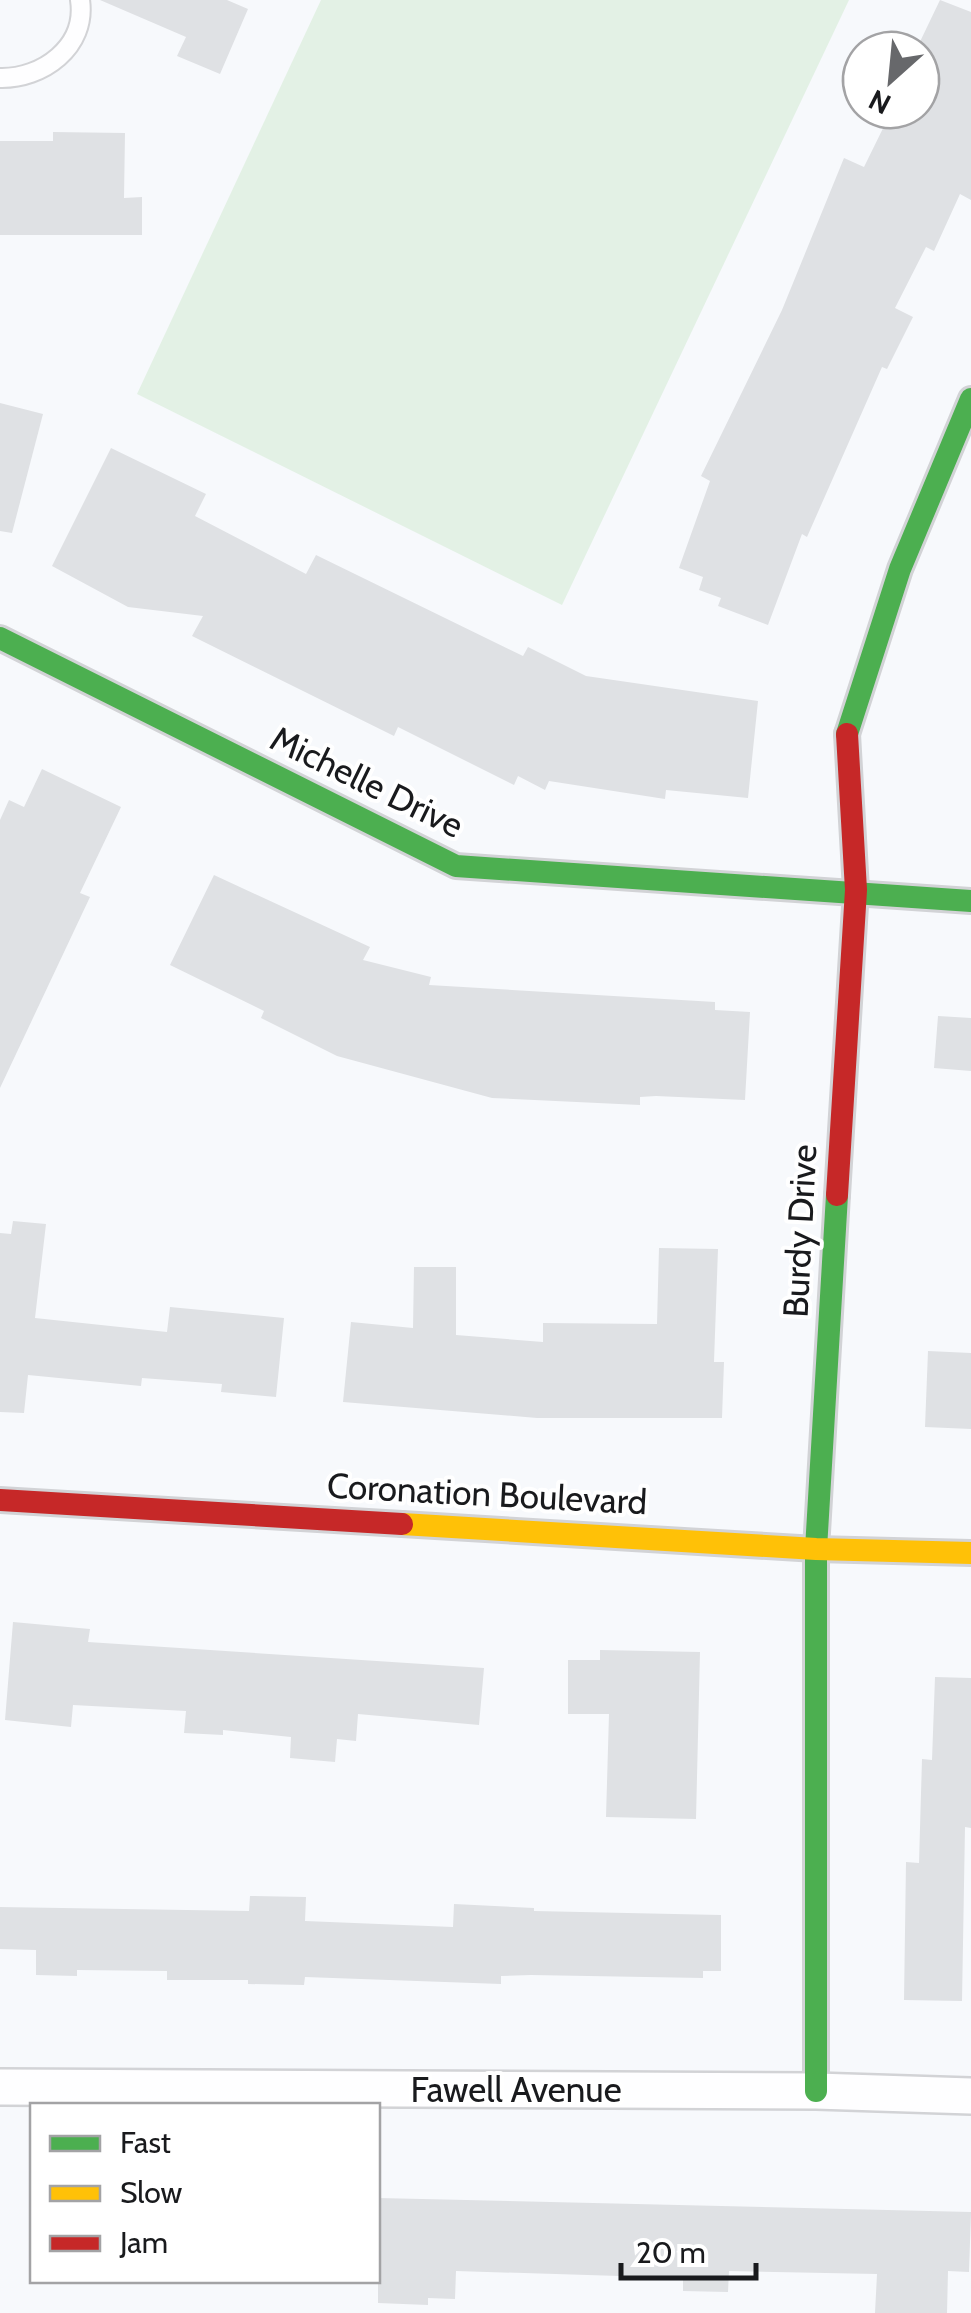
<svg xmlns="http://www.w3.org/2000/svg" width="971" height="2313" viewBox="0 0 971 2313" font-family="Cabin,sans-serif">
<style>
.green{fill:#e3f1e5}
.building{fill:#dfe1e4}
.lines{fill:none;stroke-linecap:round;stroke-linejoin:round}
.lane-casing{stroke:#d2d3d6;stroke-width:22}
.street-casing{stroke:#d2d3d6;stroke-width:40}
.fast-casing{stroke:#d2d3d6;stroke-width:28}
.slow-casing{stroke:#d2d3d6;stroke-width:28}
.jam-casing{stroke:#d2d3d6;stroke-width:28}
.lane{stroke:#fefeff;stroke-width:18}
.street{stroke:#fefeff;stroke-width:35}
.fast{stroke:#4caf50;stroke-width:22}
.slow{stroke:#ffc107;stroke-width:22}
.jam{stroke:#c62828;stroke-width:22}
.labels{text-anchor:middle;stroke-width:8;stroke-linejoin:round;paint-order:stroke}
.street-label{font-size:35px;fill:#191a1d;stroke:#fff}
</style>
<rect width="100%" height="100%" fill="#f7f9fc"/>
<path class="green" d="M321,0H849L562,605L137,394Z"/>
<g class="building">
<path d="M100,0H227L248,9L220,74L177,56L186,37Z"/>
<path d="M940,0L971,12V200L960,194L934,251L926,247L895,308L913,317L887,369L882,367L807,537L802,534L768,625L718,606L721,598L699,590L703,577L679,568L710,481L701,476L782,310L844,158L864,167L892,110H921V50H916Z"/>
<path d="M53,132L125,133L124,198L142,197V235H0V141H53Z"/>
<path d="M0,403L43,414L12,533L0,531Z"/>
<path d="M111,448L206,494L195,516L306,574L316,555L523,656L528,647L586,676L758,701L748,798L666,790L665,799L549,781L545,790L518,776L514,785L398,727L394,736L192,636L203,616L128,607L52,566Z"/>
<path d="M42,769L121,807L80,893L90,897L0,1088V820L9,800L24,807Z"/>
<path d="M214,875L370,947L363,960L431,977L429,985L715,1002V1010L750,1012L745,1100L656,1096L640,1097V1105L492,1098L337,1056L261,1018L264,1011L170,965Z"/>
<path d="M938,1016L971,1018V1071L934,1068Z"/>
<path d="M13,1221L46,1224L35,1318L167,1332L170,1307L284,1318L276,1397L221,1392L222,1384L142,1378L141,1386L28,1375L24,1413L0,1412V1233L11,1234Z"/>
<path d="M659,1248L718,1249L714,1362H724L722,1418H537L343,1402L351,1322L413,1328L414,1267H456V1335L543,1342V1323L657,1324Z"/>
<path d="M928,1351L971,1353V1429L925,1427Z"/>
<path d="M13,1622L90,1629L88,1642L484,1668L479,1725L358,1714L356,1741L337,1739L335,1762L290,1758L291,1737L223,1730V1735L184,1733L186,1711L73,1705L71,1727L5,1720Z"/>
<path d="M600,1650L700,1652L696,1819L606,1817L609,1714H568V1660H600Z"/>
<path d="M935,1677L971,1678V1828L965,1827L962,2001L904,2000L906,1862L919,1863L922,1759L932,1760Z"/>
<path d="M250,1896L306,1897L305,1921L453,1927L454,1904L534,1908V1911L721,1915V1971H703V1978L531,1975L501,1976V1984L305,1977L304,1985L248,1984V1980H167V1971L77,1970V1976L36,1975V1950L0,1949V1907L249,1911Z"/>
<path d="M378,2198L971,2212L969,2272L948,2271L947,2313H875L877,2274L729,2271L728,2292L683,2291V2278L456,2271L455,2299L428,2298V2305L378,2303Z"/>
</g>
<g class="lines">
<defs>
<path id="lane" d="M0,78C42,79 87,47 80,0"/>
<path id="street" d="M0,2087L816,2091L971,2096"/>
<g id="fast">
<path d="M0,638L456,866L971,901"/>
<path d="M847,734L900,569L971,399"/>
<path d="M816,2091V1549L837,1195"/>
</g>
<path id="slow" d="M402,1524L816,1549L971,1553"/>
<g id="jam">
<path d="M837,1195L856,890L847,734"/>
<path d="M0,1500L402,1524"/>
</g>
</defs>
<use href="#lane" class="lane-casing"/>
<use href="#street" class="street-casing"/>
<use href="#fast" class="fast-casing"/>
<use href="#slow" class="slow-casing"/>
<use href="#jam" class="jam-casing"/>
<use href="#lane" class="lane"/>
<use href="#street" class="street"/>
<use href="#fast" class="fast"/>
<use href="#slow" class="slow"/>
<use href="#jam" class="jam"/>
</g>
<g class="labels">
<g class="street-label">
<text transform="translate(367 782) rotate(26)" y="12">Michelle Drive</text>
<text transform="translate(800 1231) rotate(-87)" y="12">Burdy Drive</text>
<text transform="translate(487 1494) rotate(3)" y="12">Coronation Boulevard</text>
<text x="516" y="2102">Fawell Avenue</text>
</g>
</g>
<rect x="30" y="2103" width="350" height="180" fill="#ffffff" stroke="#a3a3a5" stroke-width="2.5"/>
<rect x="50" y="2136" width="50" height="15" fill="#4caf50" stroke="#a3a3a5" stroke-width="2.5"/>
<text x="120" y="2153" font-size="30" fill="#191a1d">Fast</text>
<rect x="50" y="2186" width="50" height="15" fill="#ffc107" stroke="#a3a3a5" stroke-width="2.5"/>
<text x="120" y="2203" font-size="30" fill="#191a1d">Slow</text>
<rect x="50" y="2236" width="50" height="15" fill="#c62828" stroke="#a3a3a5" stroke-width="2.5"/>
<text x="120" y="2253" font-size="30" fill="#191a1d">Jam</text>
<g transform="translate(891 80) rotate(207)"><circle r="48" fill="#ffffff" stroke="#a3a3a5" stroke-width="2.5"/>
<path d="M0-8L18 38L0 25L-18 38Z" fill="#67686b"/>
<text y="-15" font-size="28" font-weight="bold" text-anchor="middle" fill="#191a1d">N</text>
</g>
<path d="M621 2263v15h135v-15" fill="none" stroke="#191a1d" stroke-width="5"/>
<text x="636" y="2263" font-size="30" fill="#191a1d" stroke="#ffffff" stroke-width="8" paint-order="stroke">20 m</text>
</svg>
